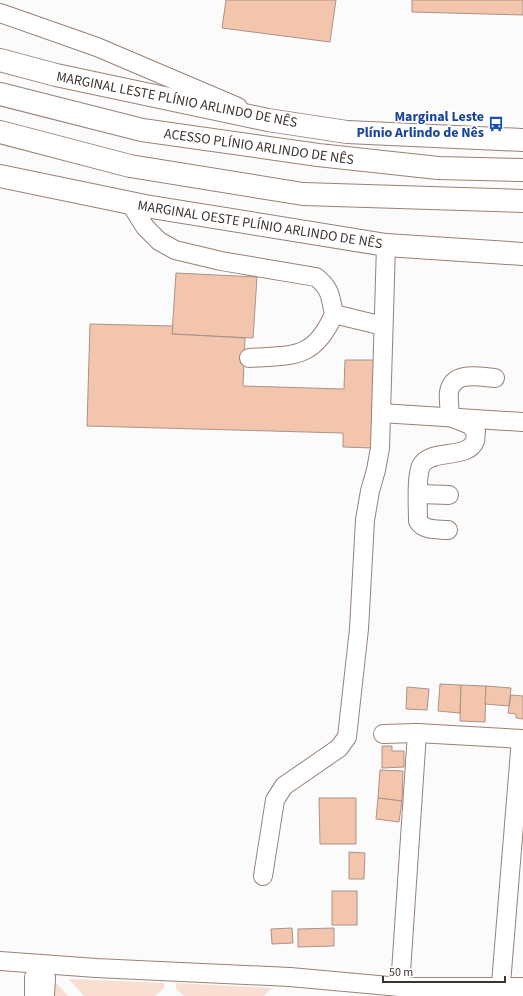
<svg xmlns="http://www.w3.org/2000/svg" width="523" height="996" viewBox="0 0 523 996" font-family="'Source Sans 3',sans-serif">
<style>
.green{fill:#f9ded1}
.building{fill:#f3c5ad;stroke:#aa9387}
.lines{fill:none;stroke-linecap:round;stroke-linejoin:round}
.minor-casing{stroke:#988176;stroke-width:20}
.major-casing{stroke:#988176;stroke-width:24}
.highway-casing{stroke:#988176;stroke-width:24}
.minor{stroke:#fff;stroke-width:18}
.major{stroke:#fff;stroke-width:22}
.highway{stroke:#fff;stroke-width:22}
.labels{text-anchor:middle;stroke-width:3.5;stroke-linejoin:round;paint-order:stroke}
.street-label{font-size:14px;fill:#3e342f;stroke:#fff}
.transit-label{font-size:14px;font-weight:bold;fill:#164399;stroke:#fff;text-anchor:end}
</style>
<rect width="100%" height="100%" fill="#fbfbfb"/>
<g class="green">
<path d="M52,978L68,996H51Z"/>
<path d="M69,979L164,983V988L155,996H84Z"/>
<path d="M176,983L272,988L264,996H184L176,989Z"/>
</g>
<g class="building">
<path d="M226,0H336L330,42L222,28Z"/>
<path d="M412,0H523V15L412,12Z"/>
<path d="M176,273L257,277L253,338L172,334Z"/>
<path d="M90,324L173,326L172,334L245,338L243,386L344,389L345,360H377L374,448L343,447V433L87,426Z"/>
<path d="M440,684L461,685L460,713L438,711Z"/>
<path d="M461,685L486,686L485,722L460,721Z"/>
<path d="M486,686L511,688L509,706L485,704Z"/>
<path d="M407,687L429,689L427,710L406,709Z"/>
<path d="M511,695L523,696V719L516,718V714L508,713Z"/>
<path d="M382,746H392V751H404V767L382,768Z"/>
<path d="M380,770L403,771L402,801L378,798Z"/>
<path d="M319,798H356V844H320Z"/>
<path d="M378,798L402,801L399,822L376,819Z"/>
<path d="M349,852L365,853L364,879H349Z"/>
<rect x="332" y="891" width="25" height="34"/>
<path d="M292,928L293,943L272,944L271,929Z"/>
<path d="M334,928V946L298,947V929Z"/>
</g>
<g class="lines">
<defs>
<g id="minor">
<path d="M0,13L97,47L238,107"/>
<path d="M130,203L145,227L159,241L175,250L221,261L316,277C331,289 330,296 334,314L383,326"/>
<path d="M249,358C293,355 314,360 334,314"/>
<path d="M381,413L523,422"/>
<path d="M419,494L449,495"/>
<path d="M448,530C437,529 424,531 418,521C418,508 416,477 421,466C430,448 468,460 475,441C476,439 475,435 476,432L470,425L450,417C450,409 448,400 449,392C453,370 480,377 495,378"/>
<path d="M383,734L417,733L523,739"/>
<path d="M263,876L275,800L284,786L339,748L347,737L359,629L365,520L370,491L376,470L380,448L386,245"/>
<path d="M0,961L96,968L290,977L400,987H523"/>
<path d="M400,987L417,733"/>
<path d="M34,996V977L46,978L45,996"/>
<path d="M500,996L521,739"/>
</g>
<g id="major">
<path d="M0,60L56,75L268,120L347,132L523,140"/>
<path d="M0,132L130,166L303,194L523,201"/>
</g>
<g id="highway">
<path d="M0,94L142,130L318,155L438,168L523,170"/>
<path d="M0,176L145,206L386,245L523,254"/>
</g>
</defs>
<use href="#minor" class="minor-casing"/>
<use href="#major" class="major-casing"/>
<use href="#highway" class="highway-casing"/>
<use href="#minor" class="minor"/>
<use href="#major" class="major"/>
<use href="#highway" class="highway"/>
</g>
<defs>
<symbol id="bus-bare" viewBox="-9 -9 18 18"><path d="M-5-6H5V4H4V6H2V4H-2V6H-4V4H-5ZM-3.5-4V0h7V-4ZM-3.5 1.2v1.5H-2V1.2ZM2 1.2v1.5H3.5V1.2Z" fill="#1a4fb4" stroke="#fff" stroke-width="2.5" paint-order="stroke"/></symbol>
</defs>
<g fill-rule="evenodd">
<use href="#bus-bare" x="485" y="113" width="22" height="22"/>
</g>
<g class="labels">
<g class="street-label">
<text transform="translate(177 99) rotate(11)" y="5">MARGINAL LESTE PLÍNIO ARLINDO DE NÊS</text>
<text transform="translate(259 146) rotate(8)" y="5">ACESSO PLÍNIO ARLINDO DE NÊS</text>
<text transform="translate(260 224) rotate(9)" y="5">MARGINAL OESTE PLÍNIO ARLINDO DE NÊS</text>
</g>
<g class="transit-label">
<text x="484" y="121">Marginal Leste<tspan x="484" dy="16">Plínio Arlindo de Nês</tspan></text>
</g>
</g>
<path d="M383 976v6h122v-6" fill="none" stroke="#3e342f" stroke-width="2"/>
<text x="389" y="976" font-size="12" fill="#3e342f" stroke="#ffffff" stroke-width="3" paint-order="stroke">50 m</text>
</svg>
